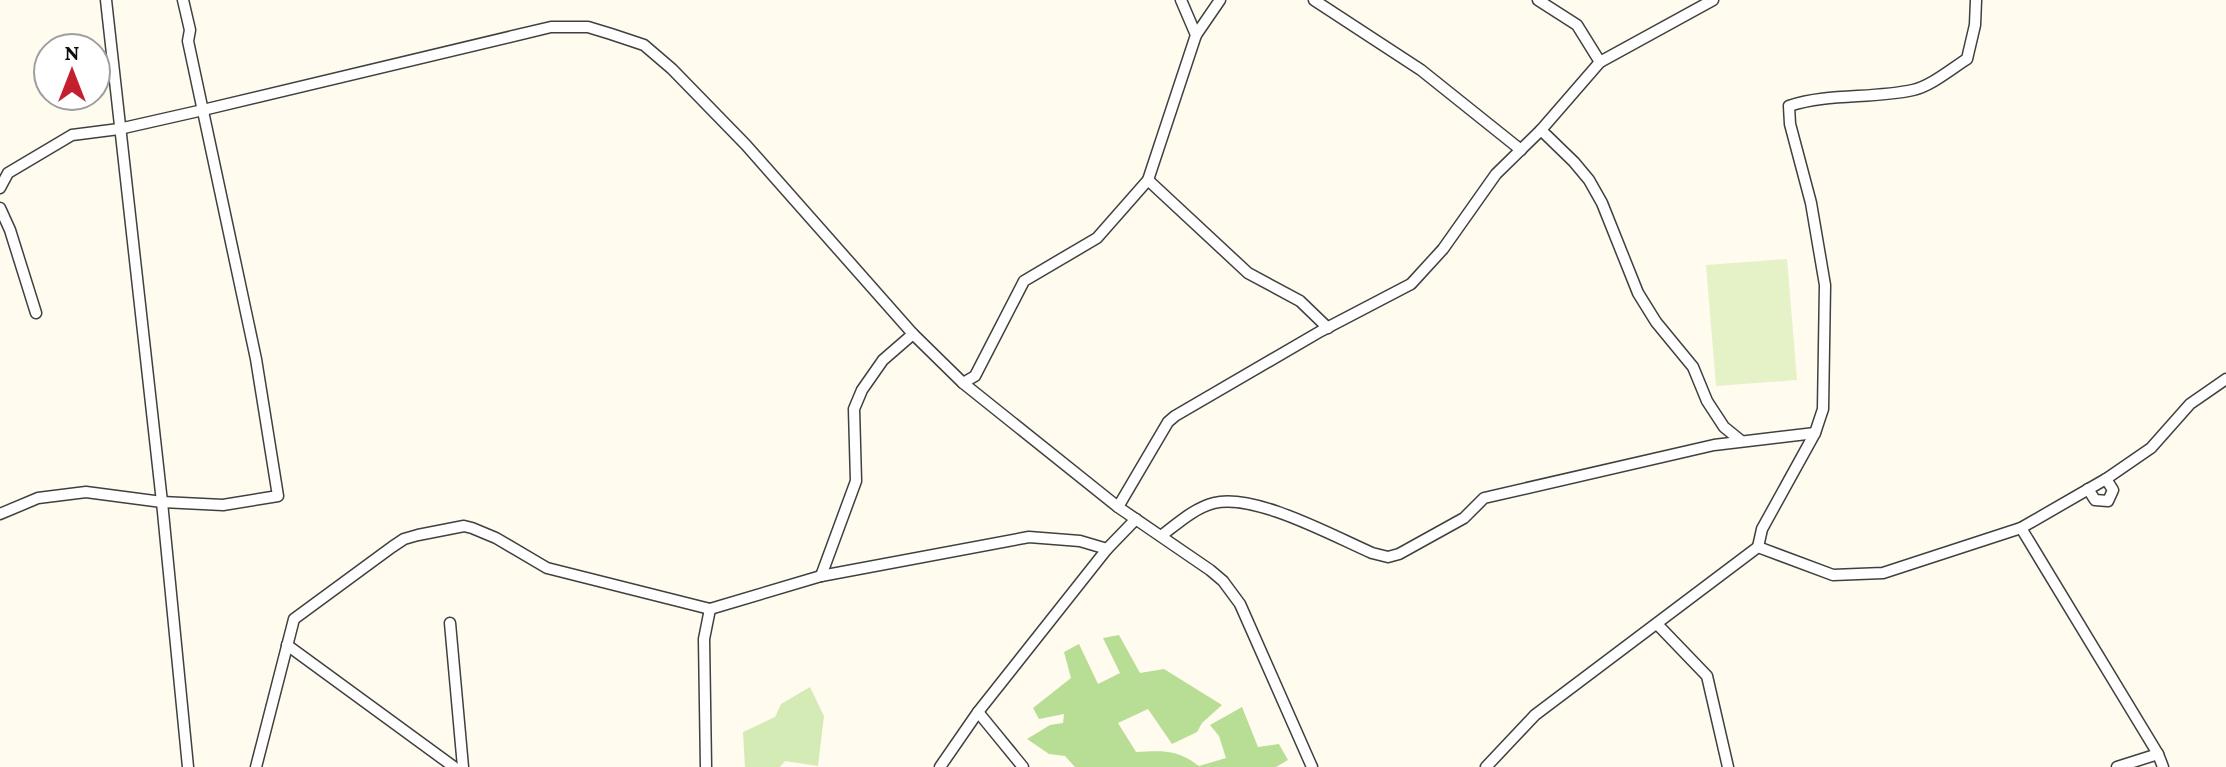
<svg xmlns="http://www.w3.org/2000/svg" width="2226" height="767" viewBox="0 0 2226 767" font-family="'Crimson Pro',serif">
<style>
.green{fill:#d4ebb6}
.forest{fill:#b8dd94}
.pitch{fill:#e5f2c8}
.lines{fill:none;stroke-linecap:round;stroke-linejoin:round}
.minor-casing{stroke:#404040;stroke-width:13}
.minor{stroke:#fff;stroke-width:10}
</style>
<rect width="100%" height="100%" fill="#fffbee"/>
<path class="green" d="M810,687L824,716L818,766L785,761L780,767H745L743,732L775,717L781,704Z"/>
<path class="forest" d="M1119,635L1140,673L1164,669L1222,705L1202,723L1197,732L1172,744L1148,709L1118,723L1136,752C1163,751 1176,749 1199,766L1226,758L1219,736L1210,725L1242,707L1258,747L1279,744L1288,760L1276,767H1075L1065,756L1049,754L1027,739L1050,725L1063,723L1064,714L1039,719L1033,708L1071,678L1064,652L1079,644L1098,684L1120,673L1103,638Z"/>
<path class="pitch" d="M1787,259L1797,380L1716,386L1706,265Z"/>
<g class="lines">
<defs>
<g id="minor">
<path d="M106,0L162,502L188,767"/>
<path d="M1314,0L1421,70L1521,150"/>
<path d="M1538,0L1577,25L1600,62"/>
<path d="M1196,35L1220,0"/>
<path d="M1541,130L1574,162L1589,180L1602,203L1638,293L1656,322L1693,367L1707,401L1724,427L1740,440"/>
<path d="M1148,180L1248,273L1300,301L1328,328"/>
<path d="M0,188L8,173L72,135L119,129L203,110L551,27H588L611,34L644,45L672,69L746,145L913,334L963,383L1118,507L1210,570L1223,581L1240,604L1312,767"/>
<path d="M0,208L10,230L36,313"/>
<path d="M963,383L975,376L1024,281L1097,238L1148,180L1196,35L1181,0"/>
<path d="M2088,489L2095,500L2108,501L2113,490L2106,479"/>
<path d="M1118,507L1168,422L1175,416L1321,331L1411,284L1443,249L1496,174L1541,130L1600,62L1713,0"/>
<path d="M0,514L38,498L86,492L162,502L223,505L278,496L256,359L188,41L190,30L183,0"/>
<path d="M2021,528L2158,754L2163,767"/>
<path d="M1161,536C1177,524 1194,508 1214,503C1255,493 1333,536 1372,553L1388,557L1399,554L1464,518L1484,498L1714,445L1815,433"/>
<path d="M1758,547L1762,529L1815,433L1823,409L1825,285L1811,203L1790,124L1789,106C1828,93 1872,99 1913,90C1931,86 1951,69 1967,59L1975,25L1976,0"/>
<path d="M821,576L856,481L854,409L862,390L883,360L913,334"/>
<path d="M450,623L463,767"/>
<path d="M1657,624L1707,676L1728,767"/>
<path d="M287,645L454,767"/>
<path d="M978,712L1023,767"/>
<path d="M256,767L294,619L392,547L404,539L418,535L464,526L472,528L496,538L547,568L710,609L821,576L1029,537L1080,541L1107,549"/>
<path d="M706,767L704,639L710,609"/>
<path d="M940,767L978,712L1107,549L1136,519"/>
<path d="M1486,767L1535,715L1758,547L1833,575L1883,573L2021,528L2106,479L2151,448L2190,404L2226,379"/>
<path d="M2117,767L2158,754"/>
</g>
</defs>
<use href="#minor" class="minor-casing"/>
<use href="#minor" class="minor"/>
</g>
<g transform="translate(72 72)"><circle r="38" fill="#ffffff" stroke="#9e9e9e" stroke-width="2"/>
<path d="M0-6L14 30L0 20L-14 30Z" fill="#c41f2f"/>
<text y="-12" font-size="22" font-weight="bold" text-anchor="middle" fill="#0d0d0d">N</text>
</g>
</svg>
